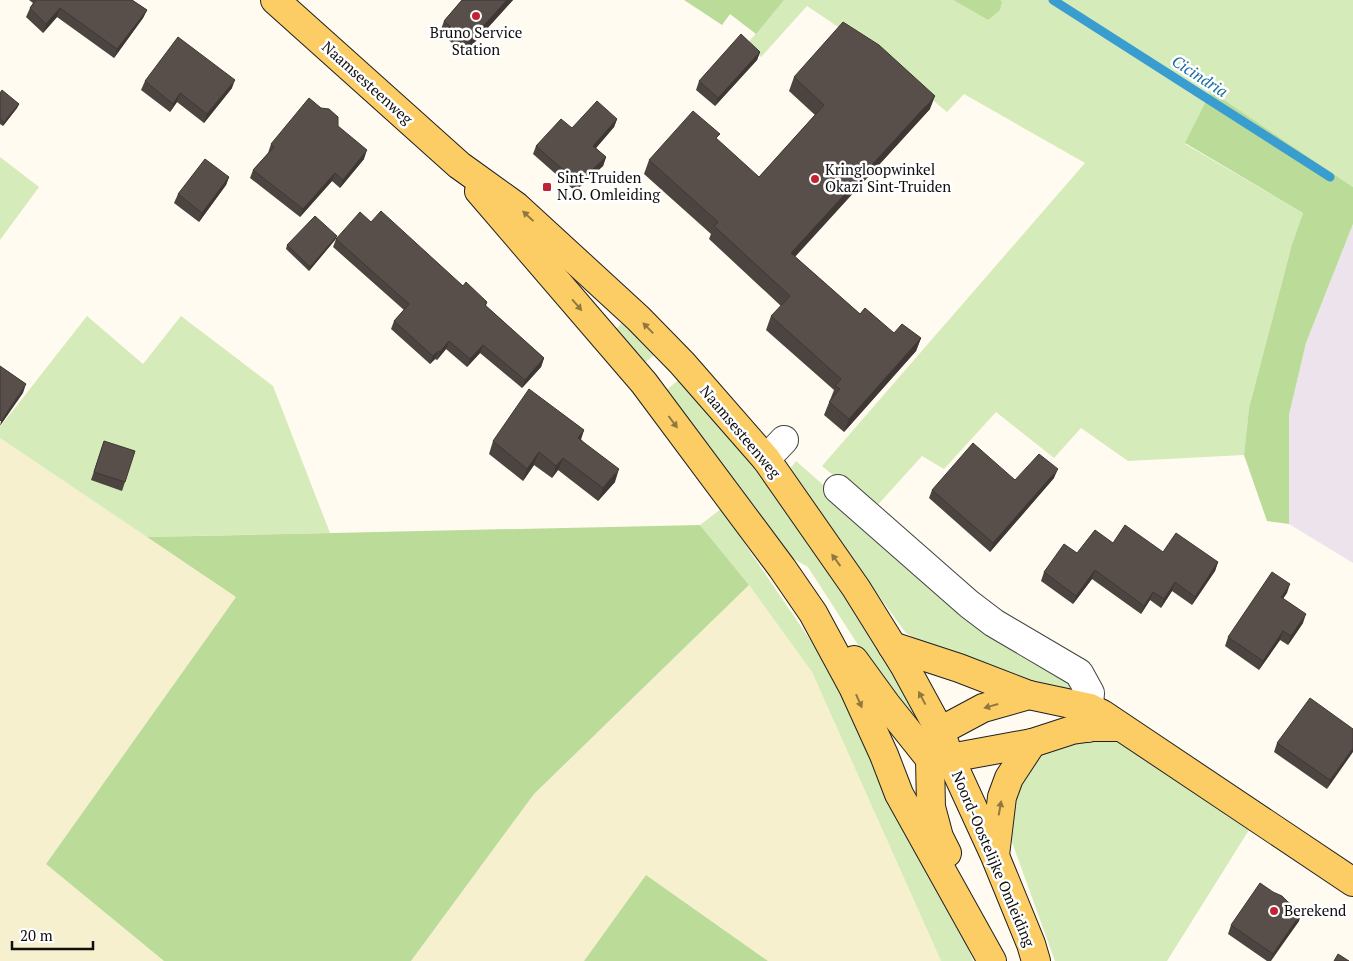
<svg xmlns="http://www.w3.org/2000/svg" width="1353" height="961" viewBox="0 0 1353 961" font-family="'PT Serif',serif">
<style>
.industrial{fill:#ece3ed}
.farmland{fill:#f6f0cf}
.green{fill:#d5ebb9}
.forest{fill:#badc98}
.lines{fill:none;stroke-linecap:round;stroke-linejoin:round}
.stream{stroke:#399dd0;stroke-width:9}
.minor-casing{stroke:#424242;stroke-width:30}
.major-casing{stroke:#202020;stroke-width:30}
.minor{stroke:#fff;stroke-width:28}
.major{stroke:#fbcd64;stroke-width:28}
.wall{fill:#4c4440}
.shaded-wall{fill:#3e3734}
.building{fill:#584f4b;stroke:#3e3734}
.oneway{fill:#91783e}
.poi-dot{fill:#c22334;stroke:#fff;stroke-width:2}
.labels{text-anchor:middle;stroke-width:5;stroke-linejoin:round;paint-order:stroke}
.poi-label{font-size:15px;fill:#0f0f0f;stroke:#fff;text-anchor:start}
.street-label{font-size:15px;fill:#0f0f0f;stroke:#fff}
.water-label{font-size:16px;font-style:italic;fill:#156da4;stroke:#fff}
</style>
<rect width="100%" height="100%" fill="#fffbf0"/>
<path class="industrial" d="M1353,224V563L1289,524L1288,482L1289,415L1306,343Z"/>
<g class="farmland">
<path d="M0,438L236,597L46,864L164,961H0Z"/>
<path d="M749,585L812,672L941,961H768L646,875L584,961H411L534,794Z"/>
</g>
<g class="green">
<path d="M784,0H953L988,20L1002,1L1000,0H1353V187L1211,91L1185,144L1303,213L1292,244L1249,408L1244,455L1128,461L1081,428L1054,458L996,412L944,469L922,456L874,509L822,466L1085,163L964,94L947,112L874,51L807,6L761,57L746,45Z"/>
<path d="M0,157L39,187L0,240Z"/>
<path d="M87,316L143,364L181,316L273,386L330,533L147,537L0,438V427Z"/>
<path d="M623,322L659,351L642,365L617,335V328Z"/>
<path d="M682,377L757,461L868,620L921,724L916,725L862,651L808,567L780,551L664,392Z"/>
<path d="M796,461L970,614L1075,684L1071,691L1020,680L947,657L906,633L788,472Z"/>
<path d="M721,509L834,675L959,925L973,961H941L812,672L749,585L700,525Z"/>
<path d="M1100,737L1122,743L1249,830L1167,961H1055L1008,831L1012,793L1038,757L1056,745Z"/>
</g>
<g class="forest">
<path d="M684,0H784L756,34L730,14L722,25Z"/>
<path d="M953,0H1000L1002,1L1000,10L988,20Z"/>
<path d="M1211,91L1353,187V224L1306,343L1289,415V524L1267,521L1244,455L1249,408L1292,244L1303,213L1185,143Z"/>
<path d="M700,525L749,585L534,794L411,961H164L46,864L236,597L147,537Z"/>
<path d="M646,875L768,961H584Z"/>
</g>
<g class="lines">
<path class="stream" d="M1053,0L1330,177"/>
<defs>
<g id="minor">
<path d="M766,459L784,440"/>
<path d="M838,489L969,604L994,623L1079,673L1090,693L1087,728"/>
</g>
<g id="major">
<path d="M275,0L459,165L516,206L638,318L682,363L766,459L856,588L904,665L940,731L950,758L995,856L1031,944L1036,961"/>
<path d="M479,191L644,383L782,568L813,613L853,687L884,755L899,794L992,961"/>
<path d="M892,646L959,668L1029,695"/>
<path d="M854,660L886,704L930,759L950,758L1032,743L1072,730L1094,727H1120"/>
<path d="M947,853L939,837L931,807L930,759L940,731L983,708L1029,695L1090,708L1102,714L1353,882"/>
<path d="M995,855L1002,797L1009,778L1032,743"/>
</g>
</defs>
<use href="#minor" class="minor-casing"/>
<use href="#major" class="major-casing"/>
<use href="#minor" class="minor"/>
<use href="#major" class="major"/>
</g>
<g class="wall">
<path d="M29,0H132L147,10L143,18L114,58L57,17L43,33L26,17L30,8L33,3Z"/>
<path d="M462,0H513L464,54L440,32L444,21Z"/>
<path d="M760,52L757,60L715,106L696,90L699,81Z"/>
<path d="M794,77L930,109L795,257L860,314L894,333L921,338L916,351L844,432L824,415L834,390L766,330L771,316L781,306L709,239L711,234L644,174L649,160L759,177L815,115L789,91Z"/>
<path d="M145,81L232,88L204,123L177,102L170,112L141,90Z"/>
<path d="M0,93L19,104L17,108L3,126L0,124Z"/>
<path d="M321,108L338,126L364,159L340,188L332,181L300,217L250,178L253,170L268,153L271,144Z"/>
<path d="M617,119L614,127L596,148L606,157L603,166L575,191L533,154L536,146L572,128Z"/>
<path d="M229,177L226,185L199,222L174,203L178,194Z"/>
<path d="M371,222L487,302L486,306L544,358L541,367L522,388L480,353L467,367L446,349L437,360L435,359L430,364L391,329L394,321L404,310L333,247L336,239Z"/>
<path d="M337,236L335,240L309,271L286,249L287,245Z"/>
<path d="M584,430L581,439L615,482L598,501L558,470L552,478L534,465L523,481L489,454L493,441Z"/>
<path d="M104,441L125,482L122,491L91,480Z"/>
<path d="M1054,478L990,552L929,498L932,490L1015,480Z"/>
<path d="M1113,543L1163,552L1218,562L1215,571L1192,605L1172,591L1161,608L1150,600L1141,614L1092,579L1073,604L1041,581L1044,572L1077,553Z"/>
<path d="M1287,593L1283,598L1303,623L1288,645L1280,640L1259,670L1225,646L1228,637Z"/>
<path d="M1353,729L1327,789L1274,752L1277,743Z"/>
<path d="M1299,921L1271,961H1267L1228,934L1231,925Z"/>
</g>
<g class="shaded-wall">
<path d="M507,0H513L464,54L468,43Z"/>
<path d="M60,8L57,17L43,33L46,24Z"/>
<path d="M147,10L143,18L114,58L117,49Z"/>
<path d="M760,52L757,60L715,106L718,98Z"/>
<path d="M235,80L232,88L204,123L207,114Z"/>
<path d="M180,93L177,102L170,112L173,104Z"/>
<path d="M935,96L930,109L786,266L791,253Z"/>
<path d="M19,104L17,108L3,126L4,122Z"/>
<path d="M617,119L614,127L590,155L593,146Z"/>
<path d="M367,150L364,159L340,188L343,180Z"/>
<path d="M606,157L603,166L575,191L578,183Z"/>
<path d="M335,173L332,181L300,217L303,209Z"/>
<path d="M229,177L226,185L199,222L202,213Z"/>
<path d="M337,236L335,240L309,271L310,267Z"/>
<path d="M921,338L916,351L844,432L849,419Z"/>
<path d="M449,341L446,349L437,360L440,352Z"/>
<path d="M483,345L480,353L467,367L470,359Z"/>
<path d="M438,351L435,359L430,364L433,356Z"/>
<path d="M544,358L541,367L522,388L525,380Z"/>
<path d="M26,384L23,393L0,426L1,421Z"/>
<path d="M584,430L580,442L578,438Z"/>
<path d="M539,452L534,465L523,481L527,469Z"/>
<path d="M563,458L558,470L552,478L556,466Z"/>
<path d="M619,469L615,482L598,501L603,488Z"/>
<path d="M1058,469L1054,478L990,552L993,543Z"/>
<path d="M1218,562L1215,571L1192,605L1195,597Z"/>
<path d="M1095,570L1092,579L1073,604L1076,596Z"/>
<path d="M1175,582L1172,591L1161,608L1164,599Z"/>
<path d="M1290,584L1287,593L1278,606L1281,597Z"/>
<path d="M1153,592L1150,600L1141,614L1144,606Z"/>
<path d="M1306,614L1303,623L1288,645L1291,636Z"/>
<path d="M1283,631L1280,640L1259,670L1263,661Z"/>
<path d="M1353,748V752L1327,789L1330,780Z"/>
<path d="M1302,912L1299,921L1270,961L1273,954Z"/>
</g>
<g class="building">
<path d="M36,0H132L147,10L117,49L60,8L46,24L30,8Z"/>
<path d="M462,0H507L468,43L444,21Z"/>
<path d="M843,22L879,45L935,96L791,253L860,314L865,308L894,333L902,324L921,338L849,419L829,402L840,389L835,386L841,379L771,316L790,296L714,226L718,222L649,160L693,111L720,134L716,138L759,177L824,105L794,77Z"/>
<path d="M741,34L760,52L718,98L699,81Z"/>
<path d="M178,37L235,80L207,114L180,93L173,104L145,81Z"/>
<path d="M2,90L19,104L4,122L0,119V93Z"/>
<path d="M309,98L321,108L329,109L338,117V126L367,150L343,180L335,173L303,209L253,170L274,147L271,144Z"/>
<path d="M597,101L617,119L593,146L606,157L578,183L536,146L561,119L572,128Z"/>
<path d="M205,159L229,177L202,213L178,194Z"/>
<path d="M381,211L463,286L466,282L487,302L485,305L544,358L525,380L483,345L470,359L449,341L440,352L438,351L433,356L394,321L409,304L336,239L360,212L371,222Z"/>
<path d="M315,216L337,236L310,267L287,245Z"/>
<path d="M0,366L26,384L1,421L0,420Z"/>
<path d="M529,389L584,430L578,438L619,469L603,488L563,458L556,466L539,452L527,469L493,441Z"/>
<path d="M104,441L135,451L125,482L94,472Z"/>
<path d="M973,443L1015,480L1039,454L1058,469L993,543L932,490Z"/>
<path d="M1125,525L1163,552L1176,533L1218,562L1195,597L1175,582L1164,599L1153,592L1144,606L1095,570L1076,596L1044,572L1064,544L1077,553L1095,530L1113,543Z"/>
<path d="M1272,572L1290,584L1281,597L1306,614L1291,636L1283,631L1263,661L1228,637Z"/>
<path d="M1310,698L1353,729V748L1330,780L1277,743Z"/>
<path d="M1260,883L1273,892L1282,896L1288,902L1302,912L1273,954L1231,925Z"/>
<path d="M1338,954L1349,961H1334Z"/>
</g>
<defs><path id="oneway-solid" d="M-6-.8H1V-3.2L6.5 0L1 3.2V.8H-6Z" transform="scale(1.25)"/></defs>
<g class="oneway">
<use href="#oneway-solid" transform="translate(528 216) rotate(-137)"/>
<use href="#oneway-solid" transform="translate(577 305) rotate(49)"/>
<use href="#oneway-solid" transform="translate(648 328) rotate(-134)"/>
<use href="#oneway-solid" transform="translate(673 422) rotate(53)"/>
<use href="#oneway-solid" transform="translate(836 560) rotate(-126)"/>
<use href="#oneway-solid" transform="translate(922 698) rotate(-118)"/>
<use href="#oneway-solid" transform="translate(859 701) rotate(66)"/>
<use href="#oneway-solid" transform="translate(991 706) rotate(164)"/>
<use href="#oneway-solid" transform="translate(1000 808) rotate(-80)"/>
</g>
<g class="poi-dot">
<circle cx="476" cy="16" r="5"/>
<circle cx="815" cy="179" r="5"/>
<rect x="542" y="182" width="10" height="10" rx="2.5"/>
<circle cx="1274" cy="911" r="5"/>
</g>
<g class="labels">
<g class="poi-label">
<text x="476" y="38" text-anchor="middle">Bruno Service<tspan x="476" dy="17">Station</tspan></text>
<text x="825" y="175">Kringloopwinkel<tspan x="825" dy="17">Okazi Sint-Truiden</tspan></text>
<text x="557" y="183">Sint-Truiden<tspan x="557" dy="17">N.O. Omleiding</tspan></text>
<text x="1284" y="916">Berekend</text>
</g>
<g class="street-label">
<text transform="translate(367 83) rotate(42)" y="5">Naamsesteenweg</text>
<text transform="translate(740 432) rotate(50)" y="5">Naamsesteenweg</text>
<text transform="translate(993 859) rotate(67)" y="5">Noord-Oostelijke Omleiding</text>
</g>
<g class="water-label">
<text transform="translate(1200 76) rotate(33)" y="6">Cicindria</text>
</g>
</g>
<path d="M12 941v8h81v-8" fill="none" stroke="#0f0f0f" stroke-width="2.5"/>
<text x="20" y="941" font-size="15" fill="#0f0f0f" stroke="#ffffff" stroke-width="4" paint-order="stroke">20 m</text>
</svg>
